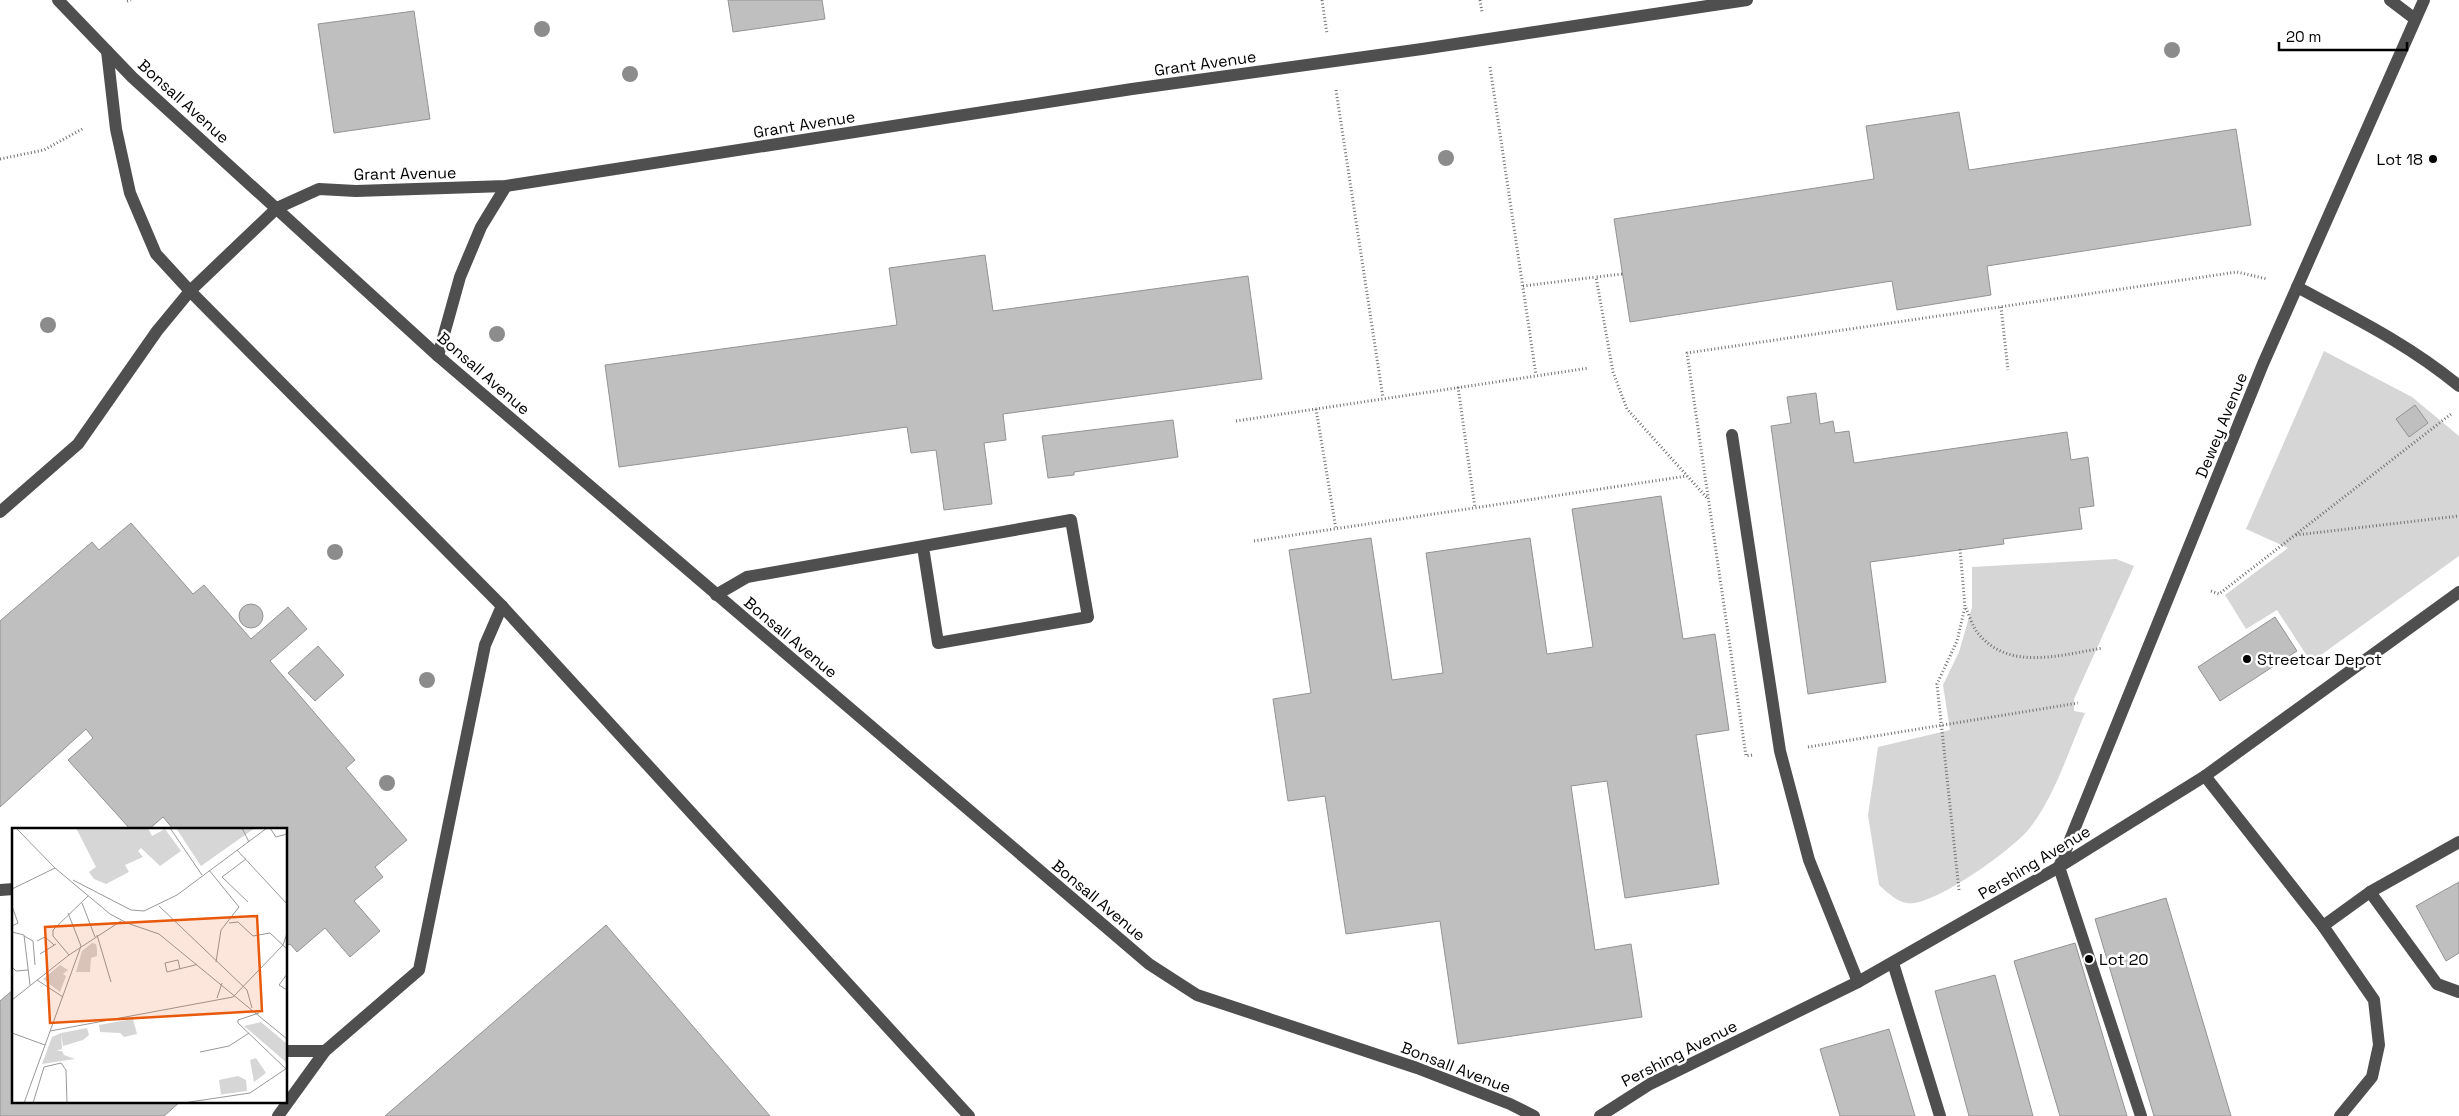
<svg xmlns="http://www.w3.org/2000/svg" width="2459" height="1116" viewBox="0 0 2459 1116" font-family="'Space Grotesk',sans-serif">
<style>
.green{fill:#d6d6d6}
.building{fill:#bfbfbf;stroke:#939393}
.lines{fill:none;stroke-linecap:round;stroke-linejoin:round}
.path{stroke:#717171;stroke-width:3;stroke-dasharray:1 2.5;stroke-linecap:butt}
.minor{stroke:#4f4f4f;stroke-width:12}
.tree{fill:#8c8c8c}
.poi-dot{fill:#000;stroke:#fff;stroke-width:2}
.labels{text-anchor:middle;stroke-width:5;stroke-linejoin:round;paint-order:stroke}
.street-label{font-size:16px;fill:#000;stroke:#fff}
.poi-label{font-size:16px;fill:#000;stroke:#fff;text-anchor:start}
.inset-road{fill:none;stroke:#999;stroke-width:1}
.view{fill:#e8590c;fill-opacity:0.15;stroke:#e8590c;stroke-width:2.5}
.inset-edge{fill:none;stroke:#000;stroke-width:2.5}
</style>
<rect width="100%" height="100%" fill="#fff"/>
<g class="green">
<path d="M2324,351L2412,397L2459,436V556L2311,662L2277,610L2246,629L2225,595L2288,548L2246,529Z"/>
<path d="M2116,559L2134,566L2074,699V711L2085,713C2069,750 2054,798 2029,829C2013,849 1932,908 1907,903C1897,902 1887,892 1879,885L1868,815L1878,747L1950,730L1943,685L1959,652L1972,607V567Z"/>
</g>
<g class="building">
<path d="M728,0H822L825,19L733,32Z"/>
<path d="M414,11L430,119L334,133L318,24Z"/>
<path d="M1959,112L1969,170L2236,129L2251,225L1987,266L1991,295L1897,310L1892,281L1630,322L1614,219L1874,179L1866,126Z"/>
<path d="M985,255L993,311L1248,276L1262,379L1003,414L1006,440L984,443L992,504L944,510L936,450L911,453L907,427L619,467L605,365L897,325L889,268Z"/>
<path d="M1816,393L1820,424L1833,421L1835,433L1849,431L1854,463L2067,432L2071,460L2088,457L2094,506L2079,508L2082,529L2003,539L2004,544L1870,562L1886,682L1808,694L1771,426L1791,423L1787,397Z"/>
<path d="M2415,405L2428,423L2409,437L2396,419Z"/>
<path d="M1173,420L1178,457L1074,472V475L1048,478L1042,436Z"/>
<path d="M1661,496L1683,639L1715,634L1729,730L1696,735L1719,884L1625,898L1607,781L1571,786L1595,950L1631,944L1642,1017L1458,1044L1440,921L1346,934L1325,796L1288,801L1273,699L1311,693L1289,550L1371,538L1392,680L1443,673L1426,553L1530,538L1547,654L1593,647L1572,509Z"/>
<path d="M131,523L193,594L204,585L251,639L288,607L307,629L270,661L355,760L346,768L407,840L375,867L383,877L354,901L380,931L350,957L325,928L297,952L290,944L286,946V830H174L163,817L148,830H131L68,760L93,738L86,729L0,807V621L92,542L99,550Z"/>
<circle cx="251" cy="616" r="12"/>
<path d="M2275,617L2297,651L2220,701L2198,667Z"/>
<path d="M318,646L344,675L315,701L288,673Z"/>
<path d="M2459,882V953L2446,961L2416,906Z"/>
<path d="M2166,898L2231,1116H2154L2095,919Z"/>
<path d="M606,925L770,1116H385Z"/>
<path d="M2075,943L2127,1116H2060L2014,961Z"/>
<path d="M1995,975L2033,1116H1969L1935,991Z"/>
<path d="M14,989V1102H180L164,1116H0V1001Z"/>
<path d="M1889,1029L1915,1116H1840L1820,1049Z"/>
</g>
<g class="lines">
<g class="path">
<path d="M1322,0L1327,34"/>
<path d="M1480,0L1482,12"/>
<path d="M127,1L131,0"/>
<path d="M1490,67L1536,375"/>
<path d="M1336,90L1383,398"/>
<path d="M0,159L44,150L84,128"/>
<path d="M1622,274L1596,277L1613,372L1627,409L1708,499"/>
<path d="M1523,286L1596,277"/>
<path d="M2001,307L2008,370"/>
<path d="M1458,387L1475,508"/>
<path d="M1316,409L1336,529"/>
<path d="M1236,421L1589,368"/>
<path d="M2296,535L2459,516"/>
<path d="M1254,541L1687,476"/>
<path d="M2211,591L2219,594L2451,414"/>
<path d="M1966,608C1969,615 1972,625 1977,632C2008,672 2060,655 2103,648"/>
<path d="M1808,747L2078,703"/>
<path d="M1752,755L1746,756L1687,353L2237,272L2267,279"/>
<path d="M1959,890L1937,684L1957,641L1965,607L1960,549"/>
</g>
<g class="minor">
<path d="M58,0L132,77L438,356L1149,964L1197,995L1417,1068L1510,1104L1534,1116"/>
<path d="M2390,0L2415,19"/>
<path d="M107,51L116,129L130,193L156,254L190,291L502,606L969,1116"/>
<path d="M2297,287C2353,317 2410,345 2459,386"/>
<path d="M438,356L460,277L481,227L506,186"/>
<path d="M1732,435L1780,751L1809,860L1858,982"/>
<path d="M0,512L78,444L157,331L190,291L277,208L319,189L356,191L506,186L1132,89L1422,49L1747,0"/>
<path d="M716,595L747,577L1071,520L1088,617L938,643L923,547"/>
<path d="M2205,776L2323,926L2374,1000L2379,1045L2372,1077L2340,1116"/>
<path d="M0,890L14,889"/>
<path d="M2370,892L2437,984L2459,992"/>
<path d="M2323,926L2370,892L2459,842"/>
<path d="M1893,963L1940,1116"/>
<path d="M286,1051H325"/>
<path d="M278,1116L325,1051L419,970L485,645L502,606"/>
<path d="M1600,1116L1650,1084L1858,982L2059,867L2205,776L2459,592"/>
<path d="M2141,1116L2059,867L2263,364L2424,0"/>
</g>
</g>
<g class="tree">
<circle cx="542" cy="29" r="8"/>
<circle cx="2172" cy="50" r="8"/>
<circle cx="630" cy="74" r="8"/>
<circle cx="1446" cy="158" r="8"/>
<circle cx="48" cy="325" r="8"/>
<circle cx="497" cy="334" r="8"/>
<circle cx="335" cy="552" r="8"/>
<circle cx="427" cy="680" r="8"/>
<circle cx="387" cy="783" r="8"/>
</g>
<g class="poi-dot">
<circle cx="2433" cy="159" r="5"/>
<circle cx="2247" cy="659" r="5"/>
<circle cx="2089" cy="959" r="5"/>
</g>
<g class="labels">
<g class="street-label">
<text transform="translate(1205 63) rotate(-8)" y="6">Grant Avenue</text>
<text transform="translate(184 101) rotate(42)" y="6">Bonsall Avenue</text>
<text transform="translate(804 124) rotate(-9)" y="6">Grant Avenue</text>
<text transform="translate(405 173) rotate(-1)" y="6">Grant Avenue</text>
<text transform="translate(484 373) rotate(41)" y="6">Bonsall Avenue</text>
<text transform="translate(2221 425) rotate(-68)" y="6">Dewey Avenue</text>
<text transform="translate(791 637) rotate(40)" y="6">Bonsall Avenue</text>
<text transform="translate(2034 862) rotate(-31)" y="6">Pershing Avenue</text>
<text transform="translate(1099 900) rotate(40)" y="6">Bonsall Avenue</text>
<text transform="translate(1679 1053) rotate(-27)" y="6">Pershing Avenue</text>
<text transform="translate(1456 1067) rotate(21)" y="6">Bonsall Avenue</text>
</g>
<g class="poi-label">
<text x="2423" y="165" text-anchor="end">Lot 18</text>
<text x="2257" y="665">Streetcar Depot</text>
<text x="2099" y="965">Lot 20</text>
</g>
</g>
<g transform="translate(12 828)">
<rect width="275" height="275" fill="#fff"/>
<path d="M64,0H136L140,8L153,1L169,23L148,38L129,20L126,23L131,29L113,37L117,44L94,56L82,51L77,44L84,39ZM164,0H243L189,38ZM80,115L84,116L85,122V128L79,130L78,144H64L70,123ZM48,137L56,142L51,146L54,148L48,164L31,151ZM121,191L125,206L112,209L108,205L88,204L87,197ZM249,194L275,216V235L232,198ZM75,200L77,207L71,212L51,218L49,205ZM49,205L50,221L44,223H50L52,227L63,231L30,236L40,209ZM244,230L254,245L242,254L238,232ZM226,248L234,252L235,263L205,267L209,266L207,252Z" fill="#d6d6d6"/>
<path class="inset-road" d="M4,0L43,40L98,86L115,95L147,106L275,211M158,0L190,47M230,0L237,14M258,0L264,9L275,6M225,22L275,76M234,31L210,49L236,74M197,42L227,79L209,102L204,134M61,52L119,82L132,83L165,67L255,0M0,61L43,40M70,75L83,109M0,78L6,95L0,98M147,78L235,162L240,180M217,95L226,94L241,108L258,105L275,121M0,104L12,107L18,157M85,107L99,154M12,108L21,113L23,137M25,113L33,109L42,117M28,126L44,116M57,127L41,108V102L76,68M0,139L4,143L16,142M168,141L166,132L153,135L155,144L183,137L185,136M275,146L267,157L275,162M25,152L51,169M205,170L210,155M0,172L57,127L109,93M247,185L226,192V195L274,241M38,203L221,169L271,117L275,105M0,205L33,217M188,224L217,218L237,205M12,275L69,118L56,85M21,275L32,239L49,235L54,242L55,275M171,275L238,265L275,240"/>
<path class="view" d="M245,88L250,183L38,195L33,99Z"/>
<rect width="275" height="275" class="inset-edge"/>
</g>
<path d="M2279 42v8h128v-8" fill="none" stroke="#000000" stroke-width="2.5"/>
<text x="2286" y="42" font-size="15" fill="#000000" stroke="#ffffff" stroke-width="4" paint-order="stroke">20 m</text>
</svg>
